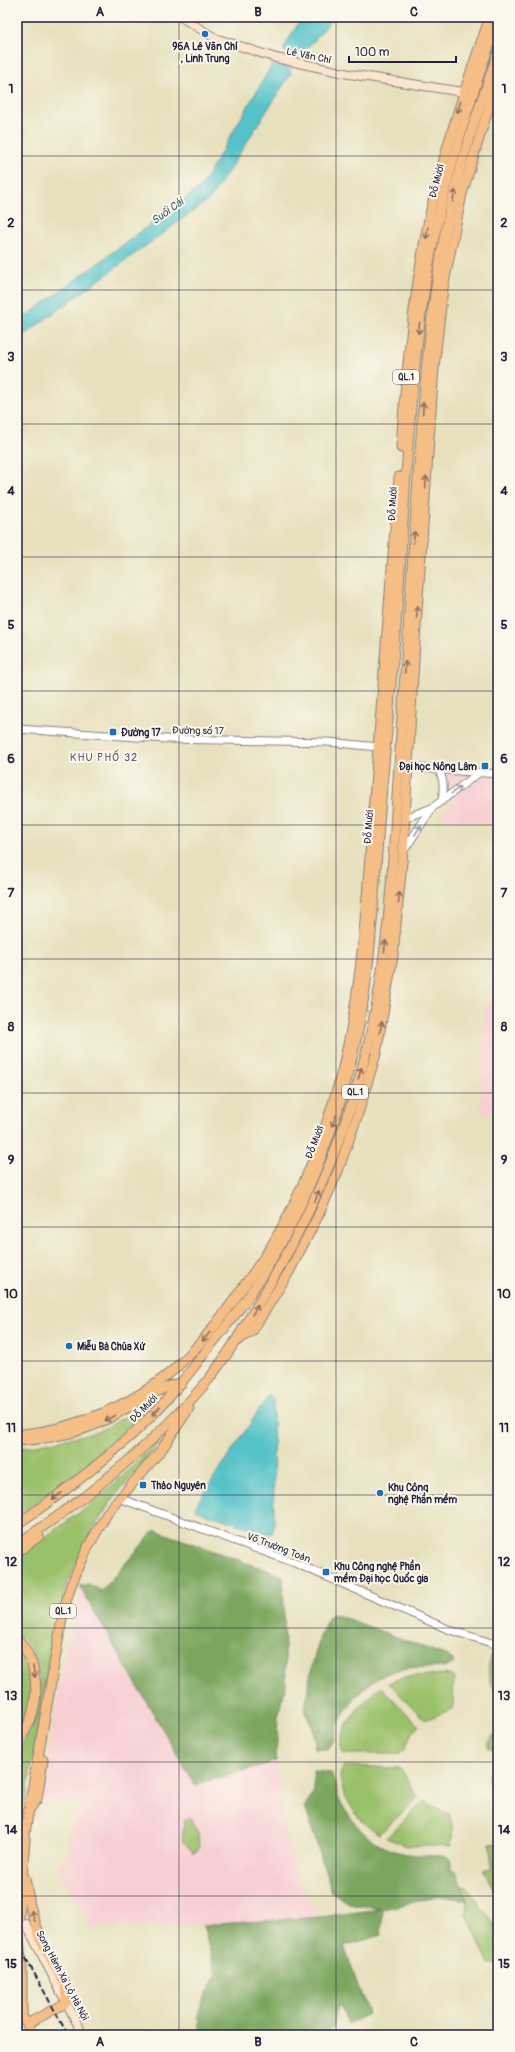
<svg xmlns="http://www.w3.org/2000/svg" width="515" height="2052" viewBox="0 0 515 2052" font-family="Pangolin,sans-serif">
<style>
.built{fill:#f7cfd3}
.green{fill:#9bc06b;stroke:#5e7153}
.forest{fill:#7ca65f;stroke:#4f644d}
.water{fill:#54c2c9;stroke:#3b7282}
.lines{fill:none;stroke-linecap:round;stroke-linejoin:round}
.tertiary-casing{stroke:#84817c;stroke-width:9}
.secondary-casing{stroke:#84817c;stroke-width:10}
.trunk-casing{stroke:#84817c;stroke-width:11}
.tertiary{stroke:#fff;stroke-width:7}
.secondary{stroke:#fbe5cf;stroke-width:8}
.trunk{stroke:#f6be87;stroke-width:9}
.rail{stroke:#22223b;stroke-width:2;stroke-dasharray:6 3;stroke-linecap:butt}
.oneway{stroke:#8c7061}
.oneway2{stroke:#9c9ca7}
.grid{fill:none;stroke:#22223b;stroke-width:1;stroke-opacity:0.55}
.poi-dot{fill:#1f6fb2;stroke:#fbf7ec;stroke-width:1.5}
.labels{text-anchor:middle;stroke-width:4;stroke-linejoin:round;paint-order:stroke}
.shield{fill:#fbf7ec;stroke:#636270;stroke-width:1}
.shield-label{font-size:9px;font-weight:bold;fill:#22223b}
.poi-label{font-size:10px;font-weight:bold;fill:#22223b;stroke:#fbf7ec;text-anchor:start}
.street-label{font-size:10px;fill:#22223b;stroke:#fbf7ec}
.water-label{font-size:11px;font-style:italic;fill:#345a6d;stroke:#fbf7ec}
.neighbourhood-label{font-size:11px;letter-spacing:1px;fill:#645270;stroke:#fbf7ec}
.neatline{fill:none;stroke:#22223b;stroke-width:1.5}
.grid-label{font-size:13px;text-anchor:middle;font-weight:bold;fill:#22223b}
</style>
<rect width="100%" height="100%" fill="#fbf7ec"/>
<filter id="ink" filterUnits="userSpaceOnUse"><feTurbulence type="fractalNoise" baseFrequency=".025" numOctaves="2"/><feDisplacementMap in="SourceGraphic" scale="8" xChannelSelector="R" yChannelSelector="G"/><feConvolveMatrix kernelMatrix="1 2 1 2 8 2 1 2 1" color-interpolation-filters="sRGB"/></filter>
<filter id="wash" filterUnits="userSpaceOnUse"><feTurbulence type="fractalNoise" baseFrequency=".012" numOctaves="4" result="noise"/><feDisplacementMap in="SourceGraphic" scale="16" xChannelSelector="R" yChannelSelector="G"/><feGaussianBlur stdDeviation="0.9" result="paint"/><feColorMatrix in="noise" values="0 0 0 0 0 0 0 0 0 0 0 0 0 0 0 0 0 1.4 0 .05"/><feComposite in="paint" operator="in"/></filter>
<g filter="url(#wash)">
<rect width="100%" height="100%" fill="#e7e0bd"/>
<g class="built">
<path d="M443,763L498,767V824L447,821L443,814L452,802Z"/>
<path d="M485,1003L498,1004V1114L480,1112Z"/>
<path d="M81,1589L195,1784L276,1761L286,1839L300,1885L319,1917L203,1925L90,1926L57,1866L67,1858L78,1804L41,1803L57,1693Z"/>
</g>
<g class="green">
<path d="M159,1397L88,1464L17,1516V1449L89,1434L105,1428Z"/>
<path d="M160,1440L161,1441L112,1500L92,1531L66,1585L52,1643L17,1853V1750L32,1728L39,1692L40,1680L34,1656L28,1645L17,1631V1557L97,1500Z"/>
<path d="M17,1645C32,1675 36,1704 17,1733Z"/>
<path d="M493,1653L498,1656V1690L493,1689C487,1680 487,1663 493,1653Z"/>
<path d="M444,1674L452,1676L454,1679L453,1709L425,1720L389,1683L403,1677Z"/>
<path d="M379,1688H382L419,1726L411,1734L405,1749L398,1754H344C330,1735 366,1698 379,1688Z"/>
<path d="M493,1736H498V1749H488V1742Z"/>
<path d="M344,1766L399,1768C408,1776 410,1789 418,1798L379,1834C373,1830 367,1825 361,1820C352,1810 332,1778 344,1766Z"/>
<path d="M488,1774H498V1786H492L488,1781Z"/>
<path d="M424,1801L449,1814C453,1822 454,1838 450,1846H407L386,1838Z"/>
<path d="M190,1817L198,1833L199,1849L194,1853L182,1841L184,1821Z"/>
<path d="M498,1843V1897L483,1870L492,1869L490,1844Z"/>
<path d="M462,1886L467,1887L495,1927L498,1928V1963L489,1964L466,1913L467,1900Z"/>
</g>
<g class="forest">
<path d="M155,1530L283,1576L286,1685L278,1717L276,1761L195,1785L81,1589V1585L89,1584L101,1591Z"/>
<path d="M331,1614L337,1615L448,1656L454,1661L453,1664C438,1671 417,1665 401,1669C374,1675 352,1696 340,1721C336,1729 336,1740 330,1747L327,1749H315C314,1741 315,1732 311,1724C310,1721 306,1717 306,1713C304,1695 319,1627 331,1614Z"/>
<path d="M313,1771L331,1773C336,1782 336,1794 341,1804C345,1811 350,1816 354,1822C381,1856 407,1855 447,1856L451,1859V1871H456L467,1900L441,1896L383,1909L381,1935L344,1946L368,2014L348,2024L340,2004L334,2016V2026L323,2035H210L209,2029H199V2010L216,1974L203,1925L319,1917L381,1909L349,1903L332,1892L305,1807L314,1791Z"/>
</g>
<g class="water">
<path d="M302,17H335C327,24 305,54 297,55C293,55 288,53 285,52L283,49Z"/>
<path d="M272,65L289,67L291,73L211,198L17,340V323L201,187Z"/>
<path d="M269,1395L273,1399L274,1527L272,1533L268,1534L198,1511L195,1507Z"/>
<path d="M413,1484C420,1485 425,1489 424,1496L420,1503L408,1487Z"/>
</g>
</g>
<g filter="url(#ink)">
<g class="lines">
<defs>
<g id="tertiary">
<path d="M17,729L167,739L328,742L378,747"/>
<path d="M407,767L498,774"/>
<path d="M438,768C444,780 444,788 442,801"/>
<path d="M405,818L432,808L480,772"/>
<path d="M403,852L432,808"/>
<path d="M119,1498L295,1563L450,1630L498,1645"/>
</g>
<g id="secondary">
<path d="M181,17L215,38L276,58L349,74L463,92"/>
<path d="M26,1924L83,2035"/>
</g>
<g id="trunk">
<path d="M401,448C406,370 414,291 430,214C445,148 467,81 490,17"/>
<path d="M237,1341L252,1331L289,1272L319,1214L338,1171L357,1117L376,1054L393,955L403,852L415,641L434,368L443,288L462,194L498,77"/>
<path d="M17,1435C77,1429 140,1403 183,1361C202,1343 218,1322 234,1300C245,1284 258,1267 269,1250C306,1189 337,1105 350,1035C367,945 369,853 377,762C385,667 392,572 399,477"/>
<path d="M17,1441C45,1439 77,1434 103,1421C128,1409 155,1388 182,1383"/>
<path d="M17,1524C63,1493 107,1460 146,1421C170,1398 190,1372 210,1346C224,1329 238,1312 250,1294C302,1218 338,1126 357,1036C373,959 374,878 381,799C387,728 394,656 399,585C405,495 409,404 421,314C434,213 464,116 498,20"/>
<path d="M17,1544C86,1499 150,1448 204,1385C225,1360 241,1332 258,1304C309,1221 347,1136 369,1041C390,950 393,857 399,764C406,669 411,573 418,478C424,391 430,303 448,218C460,162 479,107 498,53"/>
<path d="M17,1552L39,1536"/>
<path d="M17,1638C42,1667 42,1712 17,1742"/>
<path d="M29,1810L37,1799L43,1760"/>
<path d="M25,1878L30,1906L42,1943L65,1984L66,2003L27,2024"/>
<path d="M22,2014V1965L18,1932L26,1826L63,1613L71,1585L88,1547L108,1512L162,1449L189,1408"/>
<path d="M24,2019L33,2035"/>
</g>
</defs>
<use href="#tertiary" class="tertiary-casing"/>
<use href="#secondary" class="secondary-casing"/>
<use href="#trunk" class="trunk-casing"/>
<use href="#tertiary" class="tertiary"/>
<use href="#secondary" class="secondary"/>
<use href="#trunk" class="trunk"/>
<path class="rail" d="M17,1942L68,2035"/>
</g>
<defs><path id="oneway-shaft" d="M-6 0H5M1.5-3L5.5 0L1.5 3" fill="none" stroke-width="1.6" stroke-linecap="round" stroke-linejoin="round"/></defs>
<g class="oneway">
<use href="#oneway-shaft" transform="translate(459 107) rotate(105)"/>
<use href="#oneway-shaft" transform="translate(454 196) rotate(-76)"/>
<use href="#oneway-shaft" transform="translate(427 233) rotate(100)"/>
<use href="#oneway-shaft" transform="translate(419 328) rotate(96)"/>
<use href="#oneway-shaft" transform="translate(423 408) rotate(-86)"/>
<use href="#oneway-shaft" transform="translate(426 482) rotate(-86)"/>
<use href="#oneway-shaft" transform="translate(414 537) rotate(-86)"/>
<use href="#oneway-shaft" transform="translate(417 612) rotate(-86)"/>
<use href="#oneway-shaft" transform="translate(405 667) rotate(-87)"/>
<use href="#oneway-shaft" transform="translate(399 898) rotate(-84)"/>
<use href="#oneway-shaft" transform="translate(385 946) rotate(-84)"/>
<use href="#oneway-shaft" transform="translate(381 1027) rotate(-79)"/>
<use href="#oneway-shaft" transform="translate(360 1073) rotate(-74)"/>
<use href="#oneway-shaft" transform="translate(334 1121) rotate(110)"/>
<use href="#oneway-shaft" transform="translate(317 1196) rotate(-67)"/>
<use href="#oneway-shaft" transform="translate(255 1310) rotate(-59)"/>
<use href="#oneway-shaft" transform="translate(206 1337) rotate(129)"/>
<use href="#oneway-shaft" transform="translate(156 1411) rotate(133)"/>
<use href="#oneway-shaft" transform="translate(110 1418) rotate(153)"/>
<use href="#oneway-shaft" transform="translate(57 1496) rotate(145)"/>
<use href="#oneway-shaft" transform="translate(34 1672) rotate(78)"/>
<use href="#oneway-shaft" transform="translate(33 1916) rotate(-109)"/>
</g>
<g class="oneway2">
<use href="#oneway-shaft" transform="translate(456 790) rotate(-38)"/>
<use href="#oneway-shaft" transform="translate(418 830) rotate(-57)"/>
</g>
</g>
<path class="grid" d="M179,17V2035M336,17V2035M17,156H498M17,290H498M17,424H498M17,557H498M17,691H498M17,825H498M17,959H498M17,1093H498M17,1227H498M17,1361H498M17,1495H498M17,1628H498M17,1762H498M17,1896H498"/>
<g class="poi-dot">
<circle cx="205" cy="34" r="4"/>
<rect x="109" y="728" width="8" height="8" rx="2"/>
<rect x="481" y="762" width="8" height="8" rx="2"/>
<circle cx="69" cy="1346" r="4"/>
<rect x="139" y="1481" width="8" height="8" rx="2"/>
<circle cx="380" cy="1493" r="4"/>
<rect x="322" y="1568" width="8" height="8" rx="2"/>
</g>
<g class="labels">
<g class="shield">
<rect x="393" y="370" width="26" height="14" rx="3"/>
<rect x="342" y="1085" width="26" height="14" rx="3"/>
<rect x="50" y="1604" width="26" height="14" rx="3"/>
</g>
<g class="shield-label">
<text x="406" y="380">QL.1</text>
<text x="355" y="1095">QL.1</text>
<text x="63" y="1614">QL.1</text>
</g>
<g class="poi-label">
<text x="205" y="50" text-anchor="middle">96A Lê Văn Chí<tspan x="205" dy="12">, Linh Trung</tspan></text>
<text x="121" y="736">Đường 17</text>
<text x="477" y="770" text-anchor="end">Đại học Nông Lâm</text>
<text x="77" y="1350">Miễu Bà Chúa Xứ</text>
<text x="151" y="1489">Thảo Nguyên</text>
<text x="388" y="1491">Khu Công<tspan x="388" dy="12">nghệ Phần mềm</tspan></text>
<text x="334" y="1570">Khu Công nghệ Phần<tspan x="334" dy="12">mềm Đại học Quốc gia</tspan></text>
</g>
<g class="street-label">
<text transform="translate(309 55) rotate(12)" y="4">Lê Văn Chí</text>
<text transform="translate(436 181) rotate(-76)" y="4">Đỗ Mười</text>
<text transform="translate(392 504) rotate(-87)" y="4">Đỗ Mười</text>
<text transform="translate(198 730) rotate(1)" y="4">Đường số 17</text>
<text transform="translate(368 827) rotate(-86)" y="4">Đỗ Mười</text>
<text transform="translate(314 1142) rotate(-69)" y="4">Đỗ Mười</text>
<text transform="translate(143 1408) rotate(-45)" y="4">Đỗ Mười</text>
<text transform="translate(279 1547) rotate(21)" y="4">Võ Trường Toản</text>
<text transform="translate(63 1975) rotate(62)" y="4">Song Hành Xa Lộ Hà Nội</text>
</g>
<g class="water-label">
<text transform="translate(167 211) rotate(-36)" y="4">Suối Cái</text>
</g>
<g class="neighbourhood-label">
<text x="104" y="761">KHU PHỐ 32</text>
</g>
</g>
<rect width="515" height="2052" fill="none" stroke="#fbf7ec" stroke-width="44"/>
<path d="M349 56v6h107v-6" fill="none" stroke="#22223b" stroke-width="2"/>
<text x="355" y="56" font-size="12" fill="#22223b" stroke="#fbf7ec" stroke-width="3" paint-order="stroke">100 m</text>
<rect x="22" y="22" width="471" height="2008" class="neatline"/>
<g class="grid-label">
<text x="100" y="16">A</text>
<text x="258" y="16">B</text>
<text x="414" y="16">C</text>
<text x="11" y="93">1</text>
<text x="504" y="93">1</text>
<text x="11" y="227">2</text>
<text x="504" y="227">2</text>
<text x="11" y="361">3</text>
<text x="504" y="361">3</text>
<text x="11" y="495">4</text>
<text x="504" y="495">4</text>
<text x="11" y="629">5</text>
<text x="504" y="629">5</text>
<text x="11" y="763">6</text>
<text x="504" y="763">6</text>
<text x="11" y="897">7</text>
<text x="504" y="897">7</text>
<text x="11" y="1031">8</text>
<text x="504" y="1031">8</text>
<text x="11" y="1164">9</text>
<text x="504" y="1164">9</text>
<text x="11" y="1298">10</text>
<text x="504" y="1298">10</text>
<text x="11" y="1432">11</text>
<text x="504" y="1432">11</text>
<text x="11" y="1566">12</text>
<text x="504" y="1566">12</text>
<text x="11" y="1700">13</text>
<text x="504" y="1700">13</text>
<text x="11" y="1834">14</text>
<text x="504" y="1834">14</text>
<text x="11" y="1968">15</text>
<text x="504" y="1968">15</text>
<text x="100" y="2046">A</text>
<text x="258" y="2046">B</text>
<text x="414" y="2046">C</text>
</g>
</svg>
